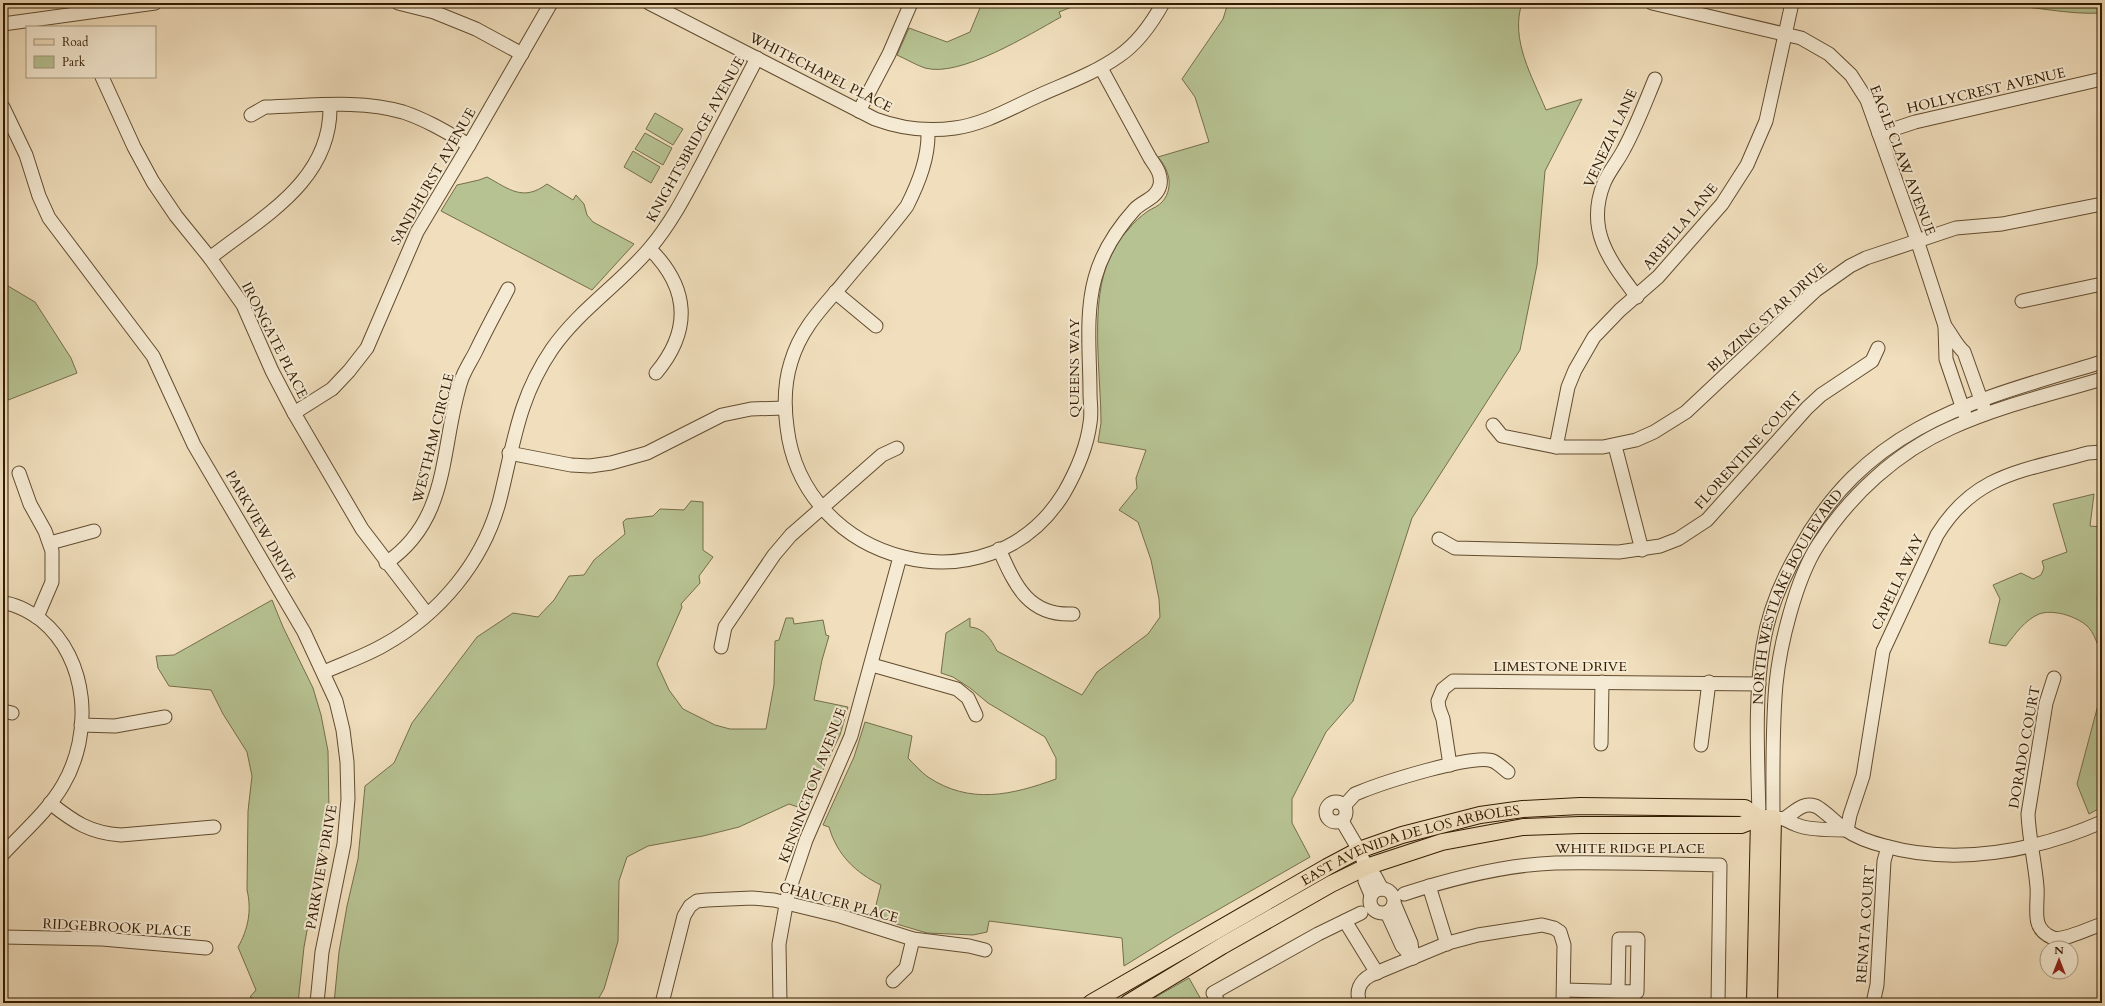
<svg xmlns="http://www.w3.org/2000/svg" width="2105" height="1006" viewBox="0 0 2105 1006" font-family="Cardo,serif">
<style>
.green{fill:#b7c292;stroke:#756e49}
.lines{fill:none;stroke-linecap:round;stroke-linejoin:round}
.minor-casing{stroke:#624c2f;stroke-width:15}
.major-casing{stroke:#331b00;stroke-width:18}
.minor{stroke:#f5ead3;stroke-width:13}
.major{stroke:#f0debc;stroke-width:16}
.labels{text-anchor:middle;stroke-width:4;stroke-linejoin:round;paint-order:stroke}
.street-label{font-size:14px;fill:#331b00;stroke:#f5ead3}
</style>
<rect width="100%" height="100%" fill="#f0debc"/>
<filter id="stains"><feTurbulence type="fractalNoise" baseFrequency=".005" numOctaves="4"/><feColorMatrix values="0 0 0 0 .2 0 0 0 0 .09 0 0 0 0 .02 0 0 0 .5 -.17"/></filter>
<radialGradient id="worn" r=".72"><stop offset=".6" stop-color="#630" stop-opacity="0"/><stop offset="1" stop-color="#630" stop-opacity=".3"/></radialGradient>
<g class="green">
<path d="M982,3H1082L1059,12L1061,17C1030,34 960,78 925,68C916,65 906,59 897,55L909,28L947,42L970,32Z"/>
<path d="M1228,3H1522C1510,40 1532,76 1546,110L1582,99L1545,171L1537,265L1520,350L1412,518L1353,701L1326,732L1292,799V823L1310,857L1174,935L1124,966L1122,938L989,921L987,932L973,935L927,933L873,917L881,885C856,873 837,855 829,827L823,825L854,757L865,722L912,736L908,758C914,764 921,772 928,777C970,805 1012,795 1056,779V758L1045,737L988,703L970,688L953,677L941,673L946,633L970,618V627C984,628 991,639 997,651L1082,695L1097,672L1148,634L1160,617L1159,599L1151,560L1138,522L1119,510L1137,488L1136,478L1146,450L1098,442L1101,423C1101,375 1089,300 1110,258C1115,248 1120,238 1128,230C1133,223 1141,216 1148,211C1153,208 1159,206 1163,201C1174,187 1169,169 1158,157L1209,142L1195,97L1182,79L1223,19Z"/>
<path d="M1914,3H2102V13C2068,15 2034,6 2001,5C1971,3 1943,11 1914,3Z"/>
<path d="M655,113L683,129L673,145L646,129Z"/>
<path d="M645,133L672,148L663,165L635,149Z"/>
<path d="M633,151L660,167L651,183L624,167Z"/>
<path d="M487,177C509,189 523,202 547,184L573,200L576,195L584,204L587,215L593,222L634,244L592,290L441,211L457,185L479,180Z"/>
<path d="M3,283L35,302L71,358L77,373L3,402Z"/>
<path d="M2094,494L2090,526L2102,527V588L2097,598L2102,618V658C2099,648 2094,631 2086,625C2075,616 2053,609 2039,614C2025,620 2015,634 2006,646L1989,643L2000,599L1993,585L2021,573L2033,579L2041,575L2044,568L2042,561L2067,552L2053,504Z"/>
<path d="M691,501L703,502V550L713,557L699,576L700,583L681,604L682,607L657,664L669,690L683,709L715,725L730,729H766L774,685L775,641L779,640L786,618H793L794,624L823,620L826,635L829,636L822,660L814,700L848,707L840,735L804,809L789,804L739,827L703,836L648,846L627,857L619,881L618,941L604,989L596,1003H334L339,952L347,906L358,859L365,786L394,763L412,723L477,637L513,613L538,617L554,600L569,576L584,575L594,560L625,534L623,522L626,519L653,516L660,509L684,510Z"/>
<path d="M272,600L283,627L313,688L321,715L328,751L329,811L304,947L298,1003H264L250,997L256,990L238,947C248,930 252,910 247,890L248,811L252,776L247,752L223,714L211,690L169,686L158,668L156,656L174,655Z"/>
<path d="M2102,690V807L2089,814L2077,784Z"/>
<path d="M1189,978L1203,1003H1145Z"/>
</g>
<g class="lines">
<defs>
<g id="minor">
<path d="M398,3L434,12L476,29L522,54"/>
<path d="M649,3L875,119C902,129 927,132 955,128C985,124 1013,107 1040,95C1067,83 1095,73 1119,56C1138,43 1152,23 1163,3"/>
<path d="M1652,3L1801,38L1829,54L1851,75L1867,100L1917,240L1945,326L1946,359L1965,415"/>
<path d="M3,24L155,3"/>
<path d="M102,77L134,147L153,182L176,216L210,258L243,305L272,371L294,413L362,529L427,614"/>
<path d="M3,107L26,155L39,196L49,218L153,356L194,445L304,632L336,701L343,730L347,762L348,799L344,844L322,952L317,1003"/>
<path d="M859,111L889,54L911,3"/>
<path d="M251,115L265,107C310,106 360,99 403,112C427,120 448,133 469,145"/>
<path d="M928,130C929,157 919,182 907,206C886,234 862,260 840,287C819,311 800,331 791,362C784,384 784,405 787,427C803,565 990,614 1064,493C1076,472 1087,447 1090,423C1092,413 1090,403 1090,393C1090,355 1085,314 1095,278C1102,252 1117,229 1135,209C1143,201 1157,198 1160,185C1162,174 1156,167 1150,158L1101,68"/>
<path d="M1879,134L1915,122L2102,79"/>
<path d="M650,249C689,288 692,330 656,373"/>
<path d="M210,258C262,217 332,181 330,105"/>
<path d="M835,292L876,326"/>
<path d="M1637,297C1610,261 1585,230 1604,183C1609,171 1618,161 1624,149C1636,127 1645,103 1655,79"/>
<path d="M2022,301L2102,284"/>
<path d="M1945,326C1952,335 1956,345 1964,352L1984,408"/>
<path d="M294,413L332,389L349,371L367,348L417,232L469,145L551,3"/>
<path d="M1493,425L1502,436L1556,447H1603L1636,440L1654,432L1686,412L1816,290L1850,266L1866,258L1956,228L2002,224L2102,204"/>
<path d="M1615,446L1642,550"/>
<path d="M1556,447L1568,387L1575,370L1594,337L1620,310L1658,277L1722,204L1747,165L1766,121L1792,3"/>
<path d="M509,453L571,465L590,466L611,463L647,453L722,415L751,409L785,408"/>
<path d="M19,473L30,504L45,531L52,551V582L37,617"/>
<path d="M1439,539L1455,548L1619,552L1660,546L1678,539L1707,520L1807,408L1821,395L1872,361L1878,348"/>
<path d="M50,543L94,531"/>
<path d="M999,549C1015,585 1028,616 1073,614"/>
<path d="M386,563C451,519 440,447 461,381C464,371 471,361 476,351C486,330 497,310 508,289"/>
<path d="M3,603C17,604 30,612 41,620C89,659 93,734 63,785C48,811 23,832 3,854"/>
<path d="M721,647L725,627L774,555L791,535L882,455L897,448"/>
<path d="M872,665L957,689L968,698L976,715"/>
<path d="M324,672C344,663 365,656 384,645C440,614 484,561 500,499C514,443 518,399 552,349C579,310 620,284 650,248C672,222 687,192 703,162C721,127 739,93 757,58"/>
<path d="M2054,678L2046,703L2028,814C2029,839 2035,862 2037,887C2038,897 2035,914 2038,923C2040,930 2046,935 2053,938C2064,941 2090,928 2102,924"/>
<path d="M3,711L12,713"/>
<path d="M81,725L115,726L165,717"/>
<path d="M1601,744L1602,682"/>
<path d="M1701,745L1709,682"/>
<path d="M1450,765L1443,719L1439,708L1438,701L1443,689L1453,681L1759,684"/>
<circle cx="1336" cy="812" r="10"/>
<path d="M50,803C74,822 90,833 121,835L214,827"/>
<path d="M1344,806L1355,794L1360,792C1382,783 1474,753 1493,761C1499,764 1504,769 1508,772"/>
<path id="s1" d="M1759,818C1758,763 1754,700 1763,646C1768,613 1782,579 1799,550C1867,424 1976,400 2102,362"/>
<path d="M1785,818C1795,812 1802,802 1815,806C1822,808 1838,825 1846,830C1856,837 1873,843 1885,846C1956,866 2036,851 2102,822"/>
<path d="M1342,821L1359,850L1366,867L1365,881L1371,895"/>
<path d="M1847,830C1834,830 1808,830 1797,825C1785,821 1788,818 1773,818C1773,774 1772,728 1776,684C1780,644 1796,579 1818,545C1850,495 1897,452 1951,428C1999,406 2052,394 2102,379"/>
<path d="M1847,830L1850,815L1863,776L1883,651L1937,535C1975,473 2024,471 2088,453L2102,452"/>
<path d="M1366,867L1375,876L1382,889"/>
<path d="M1429,886L1447,944"/>
<circle cx="1382" cy="901" r="12"/>
<path d="M1404,894C1453,878 1503,865 1555,863C1610,862 1665,864 1720,865L1718,1003"/>
<path d="M1394,903L1411,943L1413,958"/>
<path d="M1387,913L1402,946L1413,958"/>
<path d="M1345,921L1377,973"/>
<path d="M3,937L102,939L206,948"/>
<path d="M893,981L906,968L913,939"/>
<path d="M1564,990L1637,992L1638,939H1619L1618,991"/>
<path d="M662,1003L684,916L690,906L697,901L707,900L752,898L774,900L840,916L913,939L969,946L985,950"/>
<path d="M780,1003L779,944L788,894L806,840L851,736L900,557"/>
<path d="M1219,1003L1213,993L1318,934L1361,913"/>
<path d="M1360,1003C1355,991 1360,981 1371,975L1448,943L1478,935L1542,925L1554,928L1560,932L1564,945L1563,1003"/>
<path d="M1873,1003L1877,985L1884,861L1888,847"/>
</g>
<g id="major">
<path id="s2" d="M1091,1003L1327,867L1359,850L1402,835L1480,815L1523,809L1580,806L1745,808L1759,818"/>
<path d="M1128,1003L1222,946L1331,884L1366,867L1442,842L1523,827L1580,825H1741L1759,818H1773L1769,1003"/>
<path d="M1755,1003L1759,818"/>
</g>
</defs>
<use href="#minor" class="minor-casing"/>
<use href="#major" class="major-casing"/>
<use href="#minor" class="minor"/>
<use href="#major" class="major"/>
</g>
<g class="labels">
<g class="street-label">
<text transform="translate(821 72) rotate(27)" y="5">WHITECHAPEL PLACE</text>
<text transform="translate(1986 90) rotate(-13)" y="5">HOLLYCREST AVENUE</text>
<text transform="translate(1610 138) rotate(-65)" y="5">VENEZIA LANE</text>
<text transform="translate(695 139) rotate(-61)" y="5">KNIGHTSBRIDGE AVENUE</text>
<text transform="translate(1903 160) rotate(69)" y="5">EAGLE CLAW AVENUE</text>
<text transform="translate(433 176) rotate(-60)" y="5">SANDHURST AVENUE</text>
<text transform="translate(1680 226) rotate(-50)" y="5">ARBELLA LANE</text>
<text transform="translate(1767 317) rotate(-42)" y="5">BLAZING STAR DRIVE</text>
<text transform="translate(275 340) rotate(63)" y="5">IRONGATE PLACE</text>
<text transform="translate(1074 368) rotate(-90)" y="5">QUEENS WAY</text>
<text transform="translate(433 438) rotate(-76)" y="5">WESTHAM CIRCLE</text>
<text transform="translate(1748 450) rotate(-48)" y="5">FLORENTINE COURT</text>
<text transform="translate(261 526) rotate(60)" y="5">PARKVIEW DRIVE</text>
<text transform="translate(1897 582) rotate(-65)" y="5">CAPELLA WAY</text>
<text dy="5" stroke="none"><textPath href="#s1" startOffset="230">NORTH WESTLAKE BOULEVARD</textPath></text>
<text x="1560" y="671">LIMESTONE DRIVE</text>
<text transform="translate(2024 747) rotate(-80)" y="5">DORADO COURT</text>
<text transform="translate(812 785) rotate(-69)" y="5">KENSINGTON AVENUE</text>
<text dy="5" stroke="none"><textPath href="#s2" startOffset="359">EAST AVENIDA DE LOS ARBOLES</textPath></text>
<text x="1630" y="853">WHITE RIDGE PLACE</text>
<text transform="translate(321 867) rotate(-80)" y="5">PARKVIEW DRIVE</text>
<text transform="translate(839 902) rotate(15)" y="5">CHAUCER PLACE</text>
<text transform="translate(1865 924) rotate(-86)" y="5">RENATA COURT</text>
<text transform="translate(117 927) rotate(3)" y="5">RIDGEBROOK PLACE</text>
</g>
</g>
<rect width="2105" height="1006" fill="none" stroke="#f0debc" stroke-width="16"/>
<rect x="4" y="4" width="2097" height="998" fill="none" stroke="#331b00" stroke-width="2"/>
<rect x="8" y="8" width="2089" height="990" fill="none" stroke="#331b00"/>
<rect x="26" y="26" width="130" height="52" fill="#f5ead3" stroke="#a7977f"/>
<rect x="34" y="39" width="20" height="6" fill="#f0debc" stroke="#a7977f"/>
<text x="62" y="46" font-size="12" fill="#331b00">Road</text>
<rect x="34" y="56" width="20" height="12" fill="#b7c292" stroke="#a7977f"/>
<text x="62" y="66" font-size="12" fill="#331b00">Park</text>
<g transform="translate(2059 960)"><circle r="19" fill="#f5ead3" stroke="#a7977f"/>
<path d="M0-3L7 15L0 10L-7 15Z" fill="#8f2418"/>
<text y="-6" font-size="11" font-weight="bold" text-anchor="middle" fill="#331b00">N</text>
</g>
<rect width="100%" height="100%" filter="url(#stains)"/>
<rect width="100%" height="100%" fill="url(#worn)"/>
</svg>
